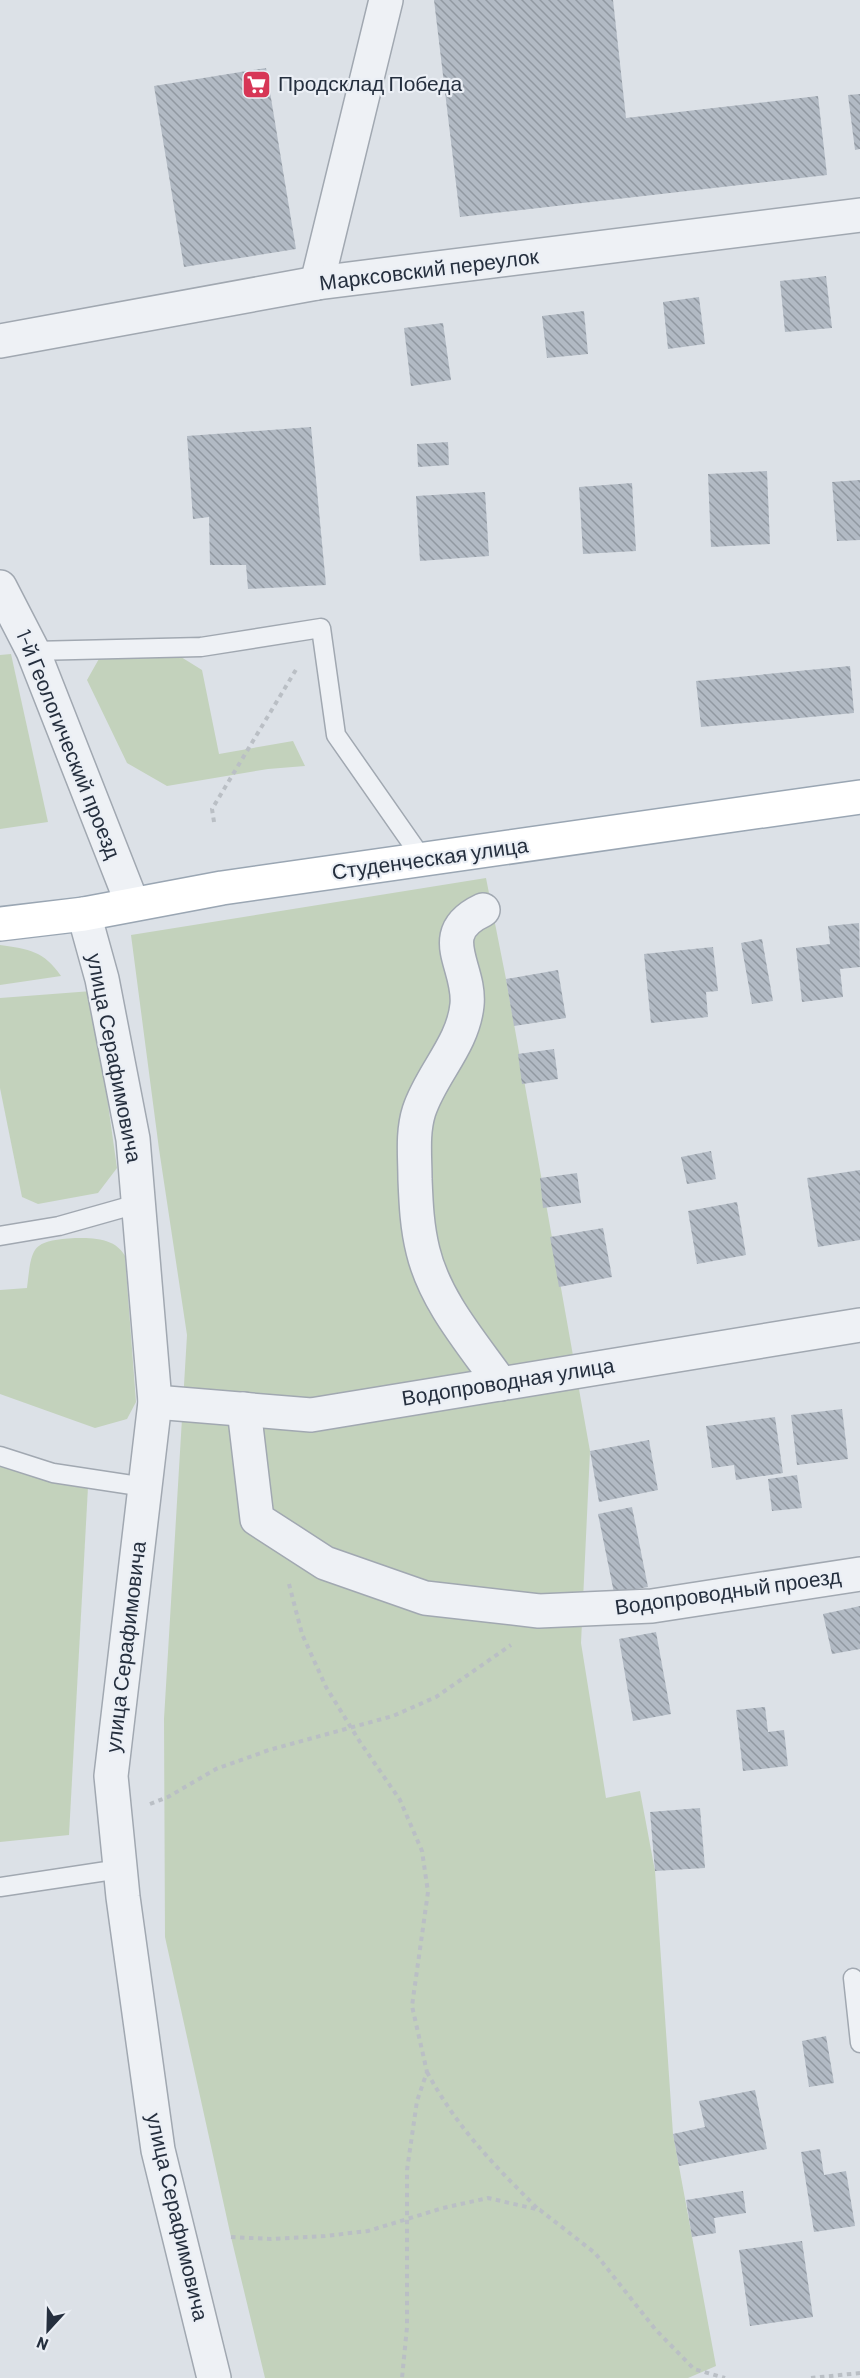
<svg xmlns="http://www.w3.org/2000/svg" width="860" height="2378" viewBox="0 0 860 2378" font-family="Barlow,sans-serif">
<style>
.green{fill:#c3d2bc}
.building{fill:url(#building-back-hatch)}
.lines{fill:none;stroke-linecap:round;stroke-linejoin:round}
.service-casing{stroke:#a1a8b1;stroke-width:21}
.minor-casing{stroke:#a1a8b1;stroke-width:36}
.tertiary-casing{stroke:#a1a8b1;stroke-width:36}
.primary-casing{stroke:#9aa6b3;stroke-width:36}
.path{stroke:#babfc5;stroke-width:4;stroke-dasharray:4.5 4.5;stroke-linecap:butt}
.service{stroke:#eef1f5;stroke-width:18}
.minor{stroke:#eef1f5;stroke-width:33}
.tertiary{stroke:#eef1f5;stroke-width:33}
.primary{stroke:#fff;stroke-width:33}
.labels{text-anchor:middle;stroke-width:4.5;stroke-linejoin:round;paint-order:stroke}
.poi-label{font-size:21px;fill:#252f3e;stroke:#ebeff5;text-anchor:start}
.street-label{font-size:21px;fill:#252f3e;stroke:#ebeff5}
</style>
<defs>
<pattern id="building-back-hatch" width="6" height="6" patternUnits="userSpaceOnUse" patternTransform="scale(1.5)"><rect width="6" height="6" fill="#b2bac4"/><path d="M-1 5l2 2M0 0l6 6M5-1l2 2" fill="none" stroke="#9198a1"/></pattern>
</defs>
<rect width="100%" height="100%" fill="#dce1e7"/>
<g class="green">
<path d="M173,652L202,670L219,754L293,741L305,766L268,769L167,786L127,763L87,680L100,657Z"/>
<path d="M11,654L48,822L0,829V655Z"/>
<path d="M486,878L506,979L590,1451L581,1643L606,1798L640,1791L655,1871L673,2134L716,2366L688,2378H265L231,2237L165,1937L164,1719L187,1335L159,1149L131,935Z"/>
<path d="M0,945C29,949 44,951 61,976L0,985Z"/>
<path d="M92,991L117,1168L98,1193L38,1204L22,1197L0,1088V998Z"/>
<path d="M75,1238C94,1238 115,1238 125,1256L136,1402L127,1419L95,1428L0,1394V1290L27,1288C32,1246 31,1241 75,1238Z"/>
<path d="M0,1464L88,1487L69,1835L0,1842Z"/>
</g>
<g class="building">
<path d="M434,0H613L626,118L818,96L827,175L460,217Z"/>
<path d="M266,68L296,249L184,267L154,86Z"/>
<path d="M860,94V149L855,150L848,95Z"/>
<path d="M826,276L832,328L785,332L780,281Z"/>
<path d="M699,297L705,344L668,349L663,302Z"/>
<path d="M584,311L588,354L547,358L542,316Z"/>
<path d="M443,323L451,380L411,386L404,328Z"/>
<path d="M311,427L326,585L248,589L246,565H210L209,517L193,519L187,436Z"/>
<path d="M448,442L449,465L418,467L417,444Z"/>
<path d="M767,471L770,544L711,547L708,474Z"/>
<path d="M860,480V540L837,541L832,482Z"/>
<path d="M632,483L636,551L583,554L579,487Z"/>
<path d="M485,492L489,556L420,561L416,496Z"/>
<path d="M850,666L854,713L701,727L696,681Z"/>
<path d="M859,923L860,967L840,969L843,997L802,1002L796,948L830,944L828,926Z"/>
<path d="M762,939L773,1001L752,1004L741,943Z"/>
<path d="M713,947L718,991L706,992L708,1017L651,1023L644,954Z"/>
<path d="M558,970L566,1018L514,1026L506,979Z"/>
<path d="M554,1049L558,1079L522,1084L518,1054Z"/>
<path d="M711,1151L716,1179L687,1184L681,1157Z"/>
<path d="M860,1170V1240L818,1247L807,1178Z"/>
<path d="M577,1173L581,1203L543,1208L540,1178Z"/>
<path d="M737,1202L746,1255L697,1264L688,1211Z"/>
<path d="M603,1228L612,1277L559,1287L550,1237Z"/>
<path d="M842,1409L848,1459L797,1465L791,1415Z"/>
<path d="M775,1417L783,1473L736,1480L734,1465L712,1468L706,1426Z"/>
<path d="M649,1440L658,1490L599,1502L590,1451Z"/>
<path d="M797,1475L802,1508L772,1511L768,1479Z"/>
<path d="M632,1507L648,1587L614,1593L598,1514Z"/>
<path d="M860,1606V1649L832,1654L823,1614Z"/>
<path d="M656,1632L671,1714L633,1721L619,1639Z"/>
<path d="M765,1707L768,1732L784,1730L788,1766L743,1771L736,1710Z"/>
<path d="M700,1808L705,1868L655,1871L650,1812Z"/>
<path d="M826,2036L834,2083L809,2087L802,2041Z"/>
<path d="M755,2090L767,2149L679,2166L673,2134L705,2127L699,2101Z"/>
<path d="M820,2149L824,2175L846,2171L855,2226L814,2232L801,2152Z"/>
<path d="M743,2191L746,2213L714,2218L716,2233L692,2237L686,2200Z"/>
<path d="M802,2241L813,2317L750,2326L739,2250Z"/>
</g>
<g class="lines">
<defs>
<g id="service">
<path d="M33,651L201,647L321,628L336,735L424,861"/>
<path d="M0,1236L59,1226L137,1204"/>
<path d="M0,1456L53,1473L145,1487"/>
<path d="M0,1887L120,1869"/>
<path d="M853,1978L860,2043"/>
</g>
<g id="minor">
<path d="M317,283L386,0"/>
<path d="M0,341L317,283L860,215"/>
<path d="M0,587L33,651L132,903"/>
<path d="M483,910C432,934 471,966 467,1005C463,1045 431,1074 419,1111C412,1133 415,1157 415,1179C416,1204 417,1227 423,1251C435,1301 472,1343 501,1384"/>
<path d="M155,1402L311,1415L860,1325"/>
<path d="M244,1409L257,1519L325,1563L425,1598L539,1611L652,1606L860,1574"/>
</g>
<path id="tertiary" d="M84,914L102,979L133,1139L155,1402L111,1776L123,1897L158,2150L214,2378"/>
<path id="primary" d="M0,924L84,914L222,888L860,797"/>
</defs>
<use href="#service" class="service-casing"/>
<use href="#minor" class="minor-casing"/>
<use href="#tertiary" class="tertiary-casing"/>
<use href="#primary" class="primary-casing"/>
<g class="path">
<path d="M214,822L212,809L297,668"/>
<path d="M289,1584L302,1634L326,1687L360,1742L400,1800L422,1851L428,1892L412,2006L427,2072L417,2101L407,2170V2327L402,2378"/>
<path d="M150,1804L168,1797L216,1769L269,1750L393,1716L436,1697L511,1645"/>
<path d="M427,2072C458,2129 493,2164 539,2210"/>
<path d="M231,2237L271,2239L325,2236L368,2231L443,2208L488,2198L540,2210L595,2253L655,2329L694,2369L725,2378"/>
<path d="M811,2378L860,2373"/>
</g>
<use href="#service" class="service"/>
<use href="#minor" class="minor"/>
<use href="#tertiary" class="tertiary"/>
<use href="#primary" class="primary"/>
</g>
<defs>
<symbol id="supermarket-square" viewBox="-11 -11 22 22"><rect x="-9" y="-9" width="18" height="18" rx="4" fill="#d73656" stroke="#ebeff5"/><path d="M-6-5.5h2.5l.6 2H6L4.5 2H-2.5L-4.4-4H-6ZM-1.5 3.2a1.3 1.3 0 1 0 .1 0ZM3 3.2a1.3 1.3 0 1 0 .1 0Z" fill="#fff"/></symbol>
</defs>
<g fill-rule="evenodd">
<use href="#supermarket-square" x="240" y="68" width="33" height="33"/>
</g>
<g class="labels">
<g class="poi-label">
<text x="278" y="91">Продсклад Победа</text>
</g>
<g class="street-label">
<text transform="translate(429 270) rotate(-7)" y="7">Марксовский переулок</text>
<text transform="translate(68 744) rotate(68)" y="7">1-й Геологический проезд</text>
<text transform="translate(430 859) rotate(-8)" y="7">Студенческая улица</text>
<text transform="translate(114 1058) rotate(79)" y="7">улица Серафимовича</text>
<text transform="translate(508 1382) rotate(-9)" y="7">Водопроводная улица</text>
<text transform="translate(728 1592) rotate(-8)" y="7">Водопроводный проезд</text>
<text transform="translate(126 1647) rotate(-83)" y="7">улица Серафимовича</text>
<text transform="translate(177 2217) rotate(77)" y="7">улица Серафимовича</text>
</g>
</g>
<g transform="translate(48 2330) rotate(202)" stroke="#ebeff5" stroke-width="4.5" paint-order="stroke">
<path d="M0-4.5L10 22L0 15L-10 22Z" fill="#252f3e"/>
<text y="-9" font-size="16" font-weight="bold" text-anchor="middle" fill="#252f3e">N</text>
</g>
</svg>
